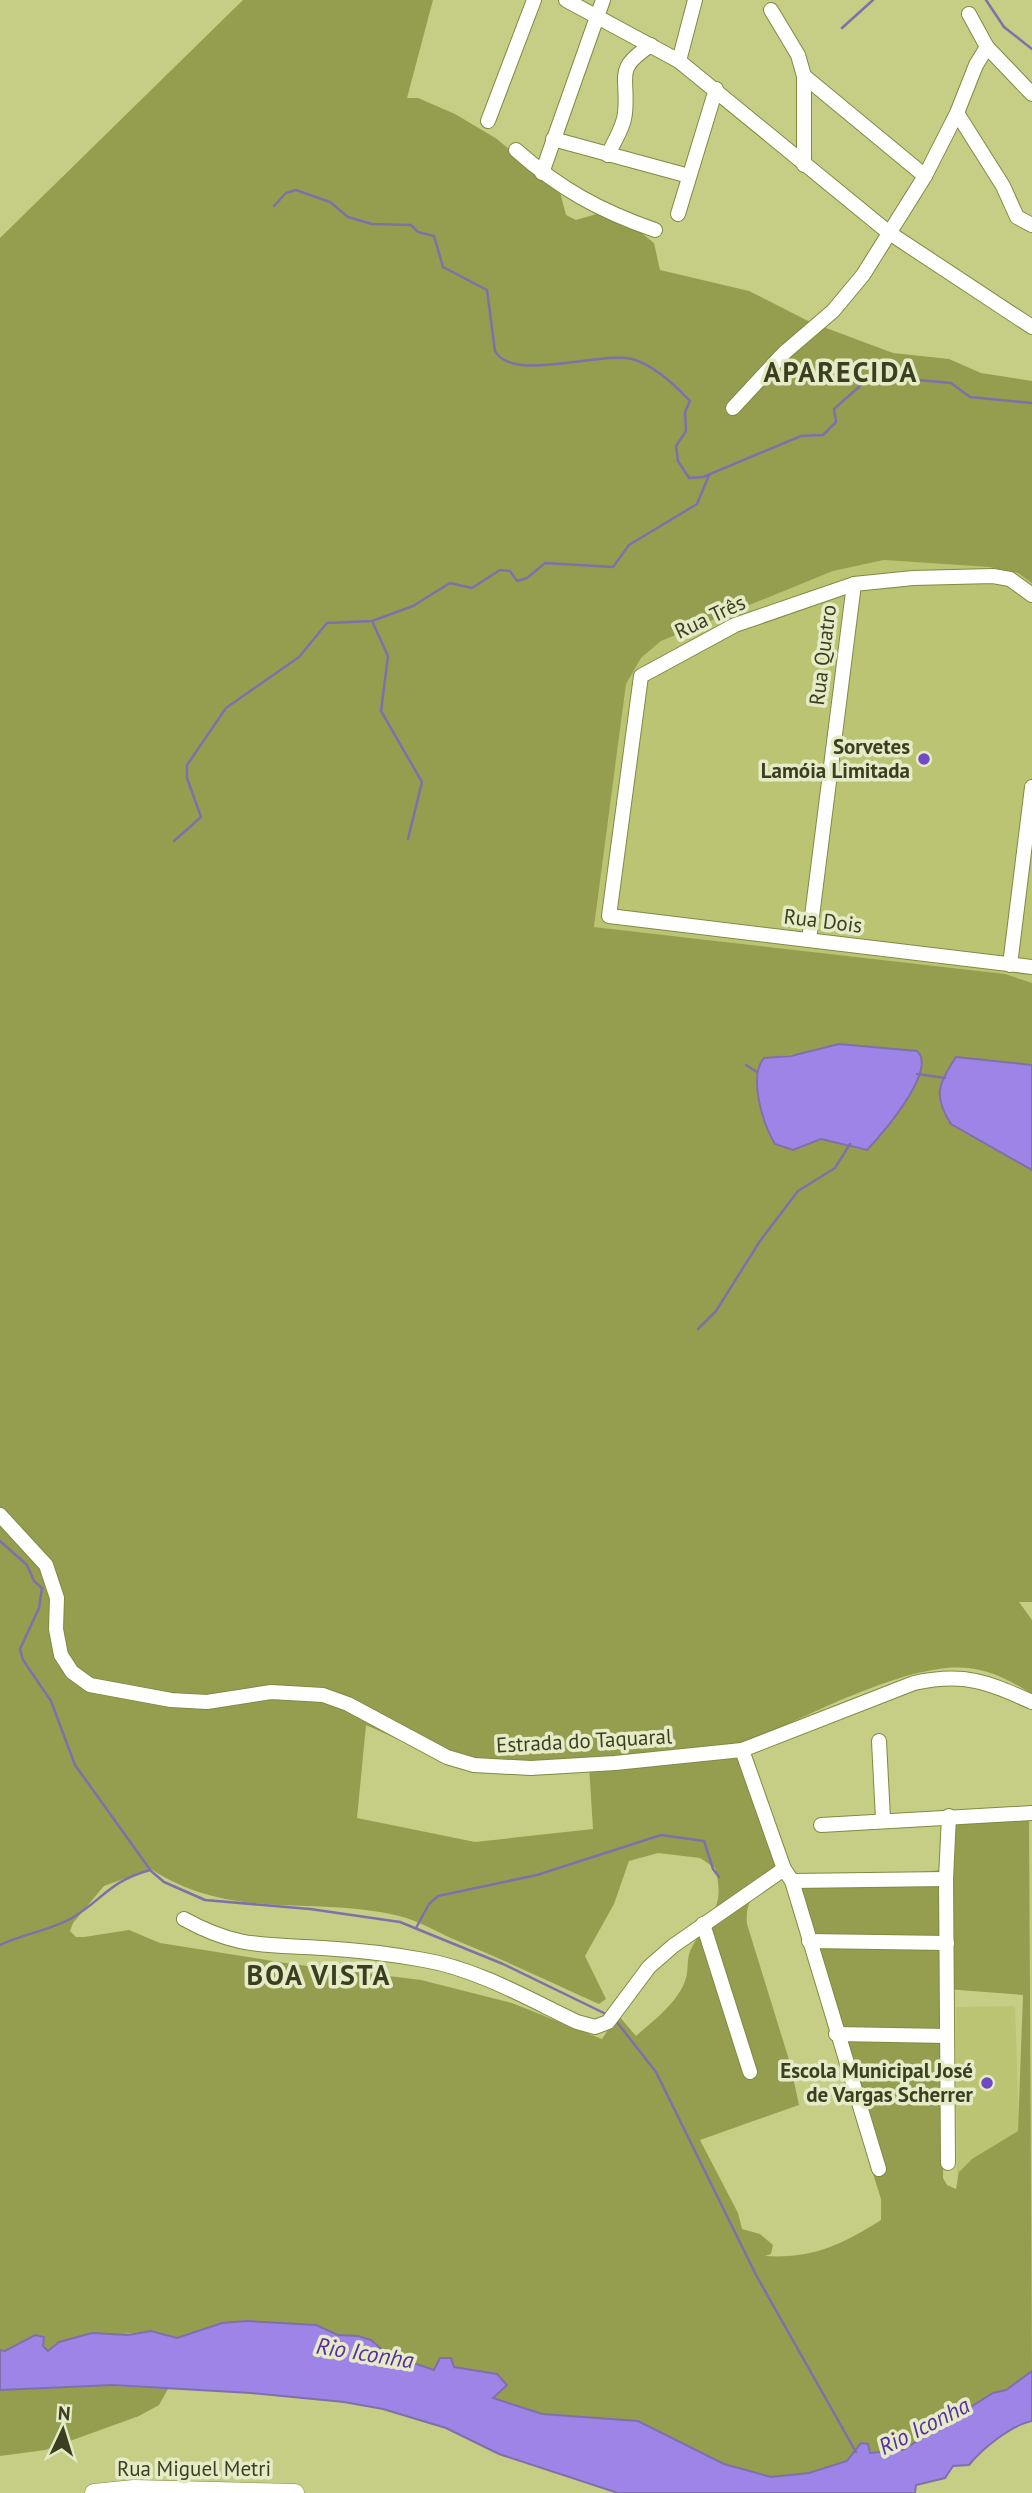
<svg xmlns="http://www.w3.org/2000/svg" width="1032" height="2493" viewBox="0 0 1032 2493" font-family="'PT Sans',sans-serif">
<style>
.built{fill:#bac472}
.green{fill:#959e4f;fill-rule:evenodd}
.water{fill:#9f84e7;stroke:#816fab;stroke-width:2}
.lines{fill:none;stroke-linecap:round;stroke-linejoin:round}
.stream{stroke:#816fab;stroke-width:2.5}
.minor-casing{stroke:#828a42;stroke-width:16}
.major-casing{stroke:#828a42;stroke-width:19}
.minor{stroke:#fff;stroke-width:14}
.major{stroke:#fff;stroke-width:18}
.poi-dot{fill:#7149c2;stroke:#e6ebc7;stroke-width:2.5}
.labels{text-anchor:middle;stroke-width:7;stroke-linejoin:round;paint-order:stroke}
.street-label{font-size:21px;fill:#3b3f20;stroke:#e6ebc7}
.poi-label{font-size:21px;font-weight:bold;fill:#3b3f20;stroke:#e6ebc7;text-anchor:end}
.water-label{font-size:23px;font-style:italic;fill:#592ea2;stroke:#e6ebc7}
.district-label{font-size:28px;font-weight:bold;letter-spacing:2px;fill:#3b3f20;stroke:#e6ebc7}
</style>
<rect width="100%" height="100%" fill="#c5ce84"/>
<g class="built">
<path d="M884,560L989,567L1018,573L1032,583V983L1005,974L594,927L626,683L641,658L661,641L833,571Z"/>
<path d="M1015,2006L1020,2158L957,2182L956,2007Z"/>
</g>
<g class="green">
<path d="M243,0H433L407,98H418L455,114L497,139L560,192L566,215L576,220L600,213L630,224L654,243L660,270L749,291L810,322L893,353L949,359L981,373L1032,381V583L1018,573L989,567L884,560L833,571L661,641L641,658L626,684L594,927L1005,974L1032,983V1065L956,1057L942,1082L1009,1155L1032,1170V1602H1019L1032,1620V1694C1011,1681 993,1671 968,1668C909,1661 801,1719 745,1744L781,1870C761,1885 744,1897 747,1924L790,2063L799,2105L700,2140L738,2213L742,2229L760,2234L773,2245L771,2254L765,2256C811,2259 842,2245 881,2220V2199L869,2161L874,2151L798,1884L942,1870L956,1814L1029,1810L1032,2371L1006,2390L993,2394L903,2450L870,2453L861,2443L847,2461L809,2473L771,2477L724,2464L638,2421L542,2414L493,2398L497,2392L477,2370L453,2367L434,2370L387,2354L358,2336L338,2335L316,2325L246,2321L222,2323L177,2338L151,2331L59,2341L48,2351L28,2338L5,2351L0,2350V238ZM797,1054L863,1150L821,1139L799,1148L771,1137C764,1111 749,1082 764,1058ZM366,1725L474,1773L589,1765L593,1829L475,1842L357,1818ZM658,1853L700,1858L715,1868C726,1908 710,1914 692,1947C686,1958 689,1967 686,1978C679,2002 653,2021 636,2036L618,2015L602,2039L512,2003L421,1980L292,1964L160,1943L129,1930L84,1937H76L70,1931L73,1923L104,1886L151,1869C232,1922 311,1895 399,1916C417,1920 435,1931 453,1939C502,1959 550,1982 599,2004L606,1999L585,1956L614,1904L629,1861ZM946,1989L1023,1995L1018,2131L972,2159L959,2172L956,2189L947,2185L943,2178Z"/>
<path d="M80,2384L168,2389L159,2405L139,2416L45,2450L0,2456V2390Z"/>
</g>
<g class="water">
<path d="M839,1044L917,1051C938,1070 882,1134 867,1150L821,1139L793,1150L775,1144C763,1124 748,1077 764,1058L791,1056Z"/>
<path d="M956,1057L1032,1065V1170L951,1124C933,1096 938,1084 956,1057Z"/>
<path d="M246,2321L316,2325L338,2335L358,2336L371,2340L387,2354L434,2370L440,2358H451L454,2367L497,2374L507,2385L493,2398L542,2414L638,2421L724,2464L771,2477L809,2473L847,2461L861,2443L868,2444L870,2453L903,2450L993,2393L1006,2390L1032,2371V2421C1011,2425 982,2449 969,2465L953,2466L945,2478L916,2485L915,2493H618L499,2454L446,2428L383,2409L344,2402L251,2393L112,2385L0,2390V2350L5,2351L35,2335L44,2337L43,2346L48,2351L59,2342L92,2333L128,2335L151,2331L177,2338L222,2323Z"/>
</g>
<g class="lines">
<g class="stream">
<path d="M986,0L1004,27L1032,49"/>
<path d="M842,28L873,0"/>
<path d="M274,206L286,193L296,190L330,202L348,217L372,224L411,225L418,232L434,236L443,267L487,290L495,351C512,383 601,351 632,359C654,365 675,385 690,401L685,412L686,431L676,446L678,461L689,478L703,477L801,436L823,435L836,422L834,409L868,379L876,376L951,383L970,397L1032,403"/>
<path d="M372,621L388,656L381,711L422,782L408,839"/>
<path d="M174,841L201,817L187,778V765L226,708L299,657L327,623L372,621L413,606L450,583L472,588L500,570L510,571L517,581L527,578L545,563L613,567L629,545L697,504L709,475"/>
<path d="M746,1065L757,1072"/>
<path d="M917,1074L945,1078"/>
<path d="M698,1329L716,1311L760,1241L798,1191L835,1168L850,1144"/>
<path d="M0,1541L27,1565L34,1581L42,1588L39,1608L20,1649L23,1660L51,1701L75,1765L151,1871L164,1882L205,1900L310,1909L400,1922L503,1964L608,2015"/>
<path d="M416,1928L429,1904L438,1896L537,1875L661,1835L704,1841L713,1869L719,1877"/>
<path d="M0,1945C23,1934 51,1930 72,1918C105,1898 108,1882 150,1870"/>
<path d="M616,2021L656,2072L756,2275L856,2452"/>
</g>
<defs>
<g id="minor">
<path d="M566,0L679,61L888,232L1032,327"/>
<path d="M771,10L798,55L804,76L925,176"/>
<path d="M969,14L987,47L1032,94"/>
<path d="M679,61L695,0"/>
<path d="M804,76V165"/>
<path d="M957,113L1003,186L1017,217L1032,225"/>
<path d="M488,121L534,0"/>
<path d="M553,139L689,176"/>
<path d="M516,150C560,189 600,211 655,230"/>
<path d="M608,155C613,143 624,127 625,113C629,75 613,70 651,45"/>
<path d="M542,173L603,0"/>
<path d="M678,214L716,89"/>
<path d="M733,408L784,353L833,311L863,275L925,176L957,113L976,65L987,47"/>
<path d="M1032,595L1010,579L993,576L913,578L854,584L735,625L641,676L609,916L1032,967"/>
<path d="M809,940L854,584"/>
<path d="M1010,965L1032,787"/>
<path d="M0,1515L46,1565L57,1598L56,1629L61,1655L72,1672L90,1685L171,1700L207,1702L271,1692L323,1695L348,1704L447,1757L474,1765L531,1768L615,1763L742,1750L914,1683C965,1672 987,1682 1032,1702"/>
<path d="M879,1741L883,1819"/>
<path d="M742,1750L784,1869L792,1881L879,2169"/>
<path d="M821,1825L1032,1813"/>
<path d="M792,1881L946,1879"/>
<path d="M184,1919C238,1949 265,1944 323,1948C357,1950 391,1954 424,1960C477,1969 529,1999 577,2022L595,2027L608,2022L649,1967L673,1946L784,1869"/>
<path d="M703,1924L750,2072"/>
<path d="M809,1941L947,1943"/>
<path d="M836,2034L947,2036"/>
<path d="M948,2163L946,1879L949,1816"/>
</g>
<path id="major" d="M94,2493L134,2489L295,2493"/>
</defs>
<use href="#minor" class="minor-casing"/>
<use href="#major" class="major-casing"/>
<use href="#minor" class="minor"/>
<use href="#major" class="major"/>
</g>
<g class="poi-dot">
<circle cx="924" cy="759" r="7"/>
<circle cx="987" cy="2083" r="7"/>
</g>
<g class="labels">
<g class="street-label">
<text transform="translate(710 617) rotate(-25)" y="7">Rua Três</text>
<text transform="translate(823 655) rotate(-83)" y="7">Rua Quatro</text>
<text transform="translate(823 921) rotate(7)" y="7">Rua Dois</text>
<text transform="translate(584 1741) rotate(-3)" y="7">Estrada do Taquaral</text>
<text x="194" y="2476">Rua Miguel Metri</text>
</g>
<g class="poi-label">
<text x="910" y="754">Sorvetes<tspan x="910" dy="24">Lamóia Limitada</tspan></text>
<text x="973" y="2078">Escola Municipal José<tspan x="973" dy="24">de Vargas Scherrer</tspan></text>
</g>
<g class="water-label">
<text transform="translate(365 2353) rotate(9)" y="8">Rio Iconha</text>
<text transform="translate(924 2426) rotate(-27)" y="8">Rio Iconha</text>
</g>
<g class="district-label">
<text x="841" y="382">APARECIDA</text>
<text x="319" y="1985">BOA VISTA</text>
</g>
</g>
<g transform="translate(63 2430) rotate(4)" stroke="#e6ebc7" stroke-width="5" paint-order="stroke">
<path d="M0-5L12 26L0 18L-12 26Z" fill="#3b3f20"/>
<text y="-10" font-size="19" font-weight="bold" text-anchor="middle" fill="#3b3f20">N</text>
</g>
</svg>
